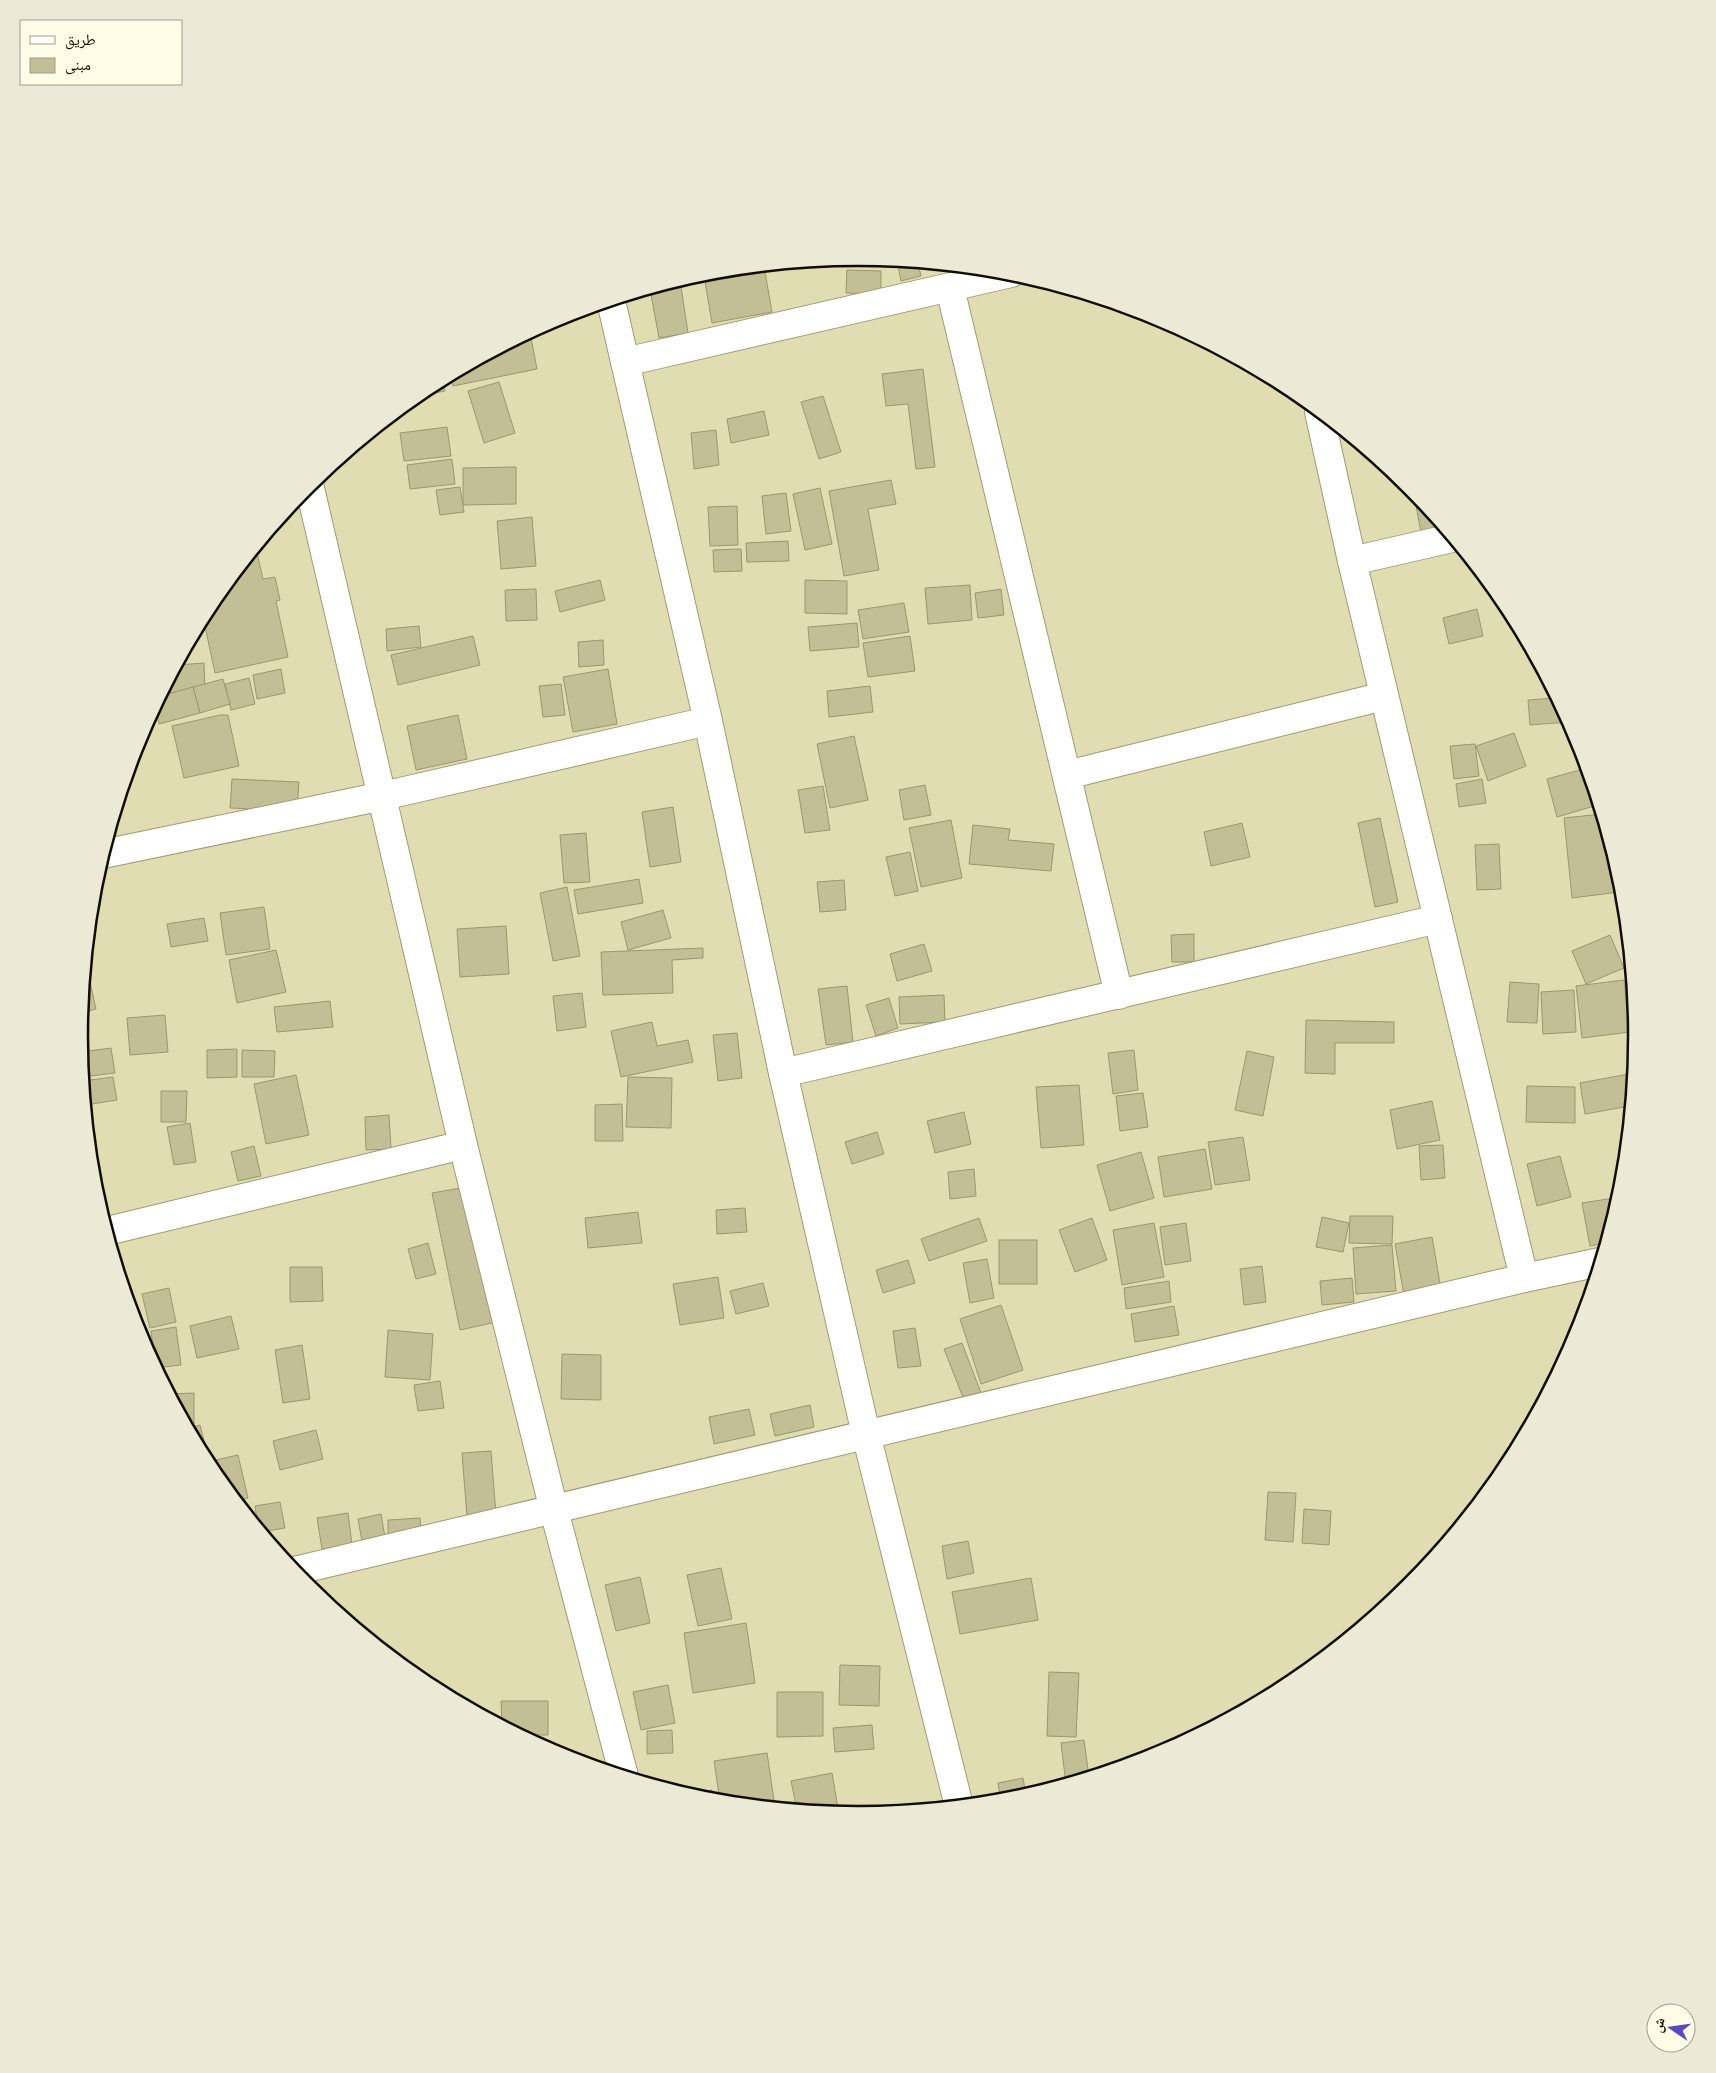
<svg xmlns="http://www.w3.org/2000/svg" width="1716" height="2073" viewBox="0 0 1716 2073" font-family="Ubuntu,'Noto Naskh Arabic',sans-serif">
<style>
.building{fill:#c2be95;stroke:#9a966f}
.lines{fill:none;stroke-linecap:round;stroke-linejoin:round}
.minor-casing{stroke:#9f9b73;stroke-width:30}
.minor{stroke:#fff;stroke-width:28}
.rim{fill:none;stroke:#100e02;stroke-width:2.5}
</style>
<rect width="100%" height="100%" fill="#e1ddb3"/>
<g class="building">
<path d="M897,261L918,263L921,276L901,281Z"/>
<path d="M847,270L881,271V294L846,293Z"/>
<path d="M765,272L772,312L712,323L705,282Z"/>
<path d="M680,280L688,333L659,338L650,289Z"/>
<path d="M530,333L537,369L453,386L450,375Z"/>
<path d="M923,369L935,467L916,469L908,404L886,406L882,374Z"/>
<path d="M442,379L445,391L415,397L425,388Z"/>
<path d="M499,382L515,433L484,443L468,391Z"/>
<path d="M823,396L841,452L819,459L801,402Z"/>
<path d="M764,411L769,435L731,443L727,419Z"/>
<path d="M447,427L451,456L404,461L400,433Z"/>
<path d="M716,430L719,465L694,469L691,433Z"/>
<path d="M452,459L455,484L410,489L407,465Z"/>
<path d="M516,467V504L463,505V468Z"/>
<path d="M891,480L896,504L868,509L879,570L844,576L829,491Z"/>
<path d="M460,487L464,512L440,515L436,490Z"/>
<path d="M820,488L832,544L805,550L793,494Z"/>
<path d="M786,493L791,531L766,534L762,496Z"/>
<path d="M1424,504L1444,528L1421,532L1416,506Z"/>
<path d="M737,506L738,545L710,546L708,507Z"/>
<path d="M532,517L536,566L501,569L497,521Z"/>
<path d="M788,541L789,561L747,562L746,543Z"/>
<path d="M741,549L742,571L714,572L713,550Z"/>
<path d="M257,553L263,579L275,577L280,600L276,601L288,657L215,673L203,617L210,603L250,555Z"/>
<path d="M600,580L605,600L560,612L555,591Z"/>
<path d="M805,580L847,581V614L805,613Z"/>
<path d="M970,585L972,620L928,624L925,588Z"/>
<path d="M536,589L537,620L506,621L505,590Z"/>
<path d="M1001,589L1004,615L978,618L975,593Z"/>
<path d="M904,603L909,632L863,639L858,610Z"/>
<path d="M1477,609L1483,636L1449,644L1443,618Z"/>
<path d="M857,623L859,647L810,651L808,627Z"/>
<path d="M419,626L421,647L387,651L386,629Z"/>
<path d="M473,636L480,665L398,685L391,655Z"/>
<path d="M910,636L915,671L868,677L863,643Z"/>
<path d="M603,640L604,665L579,667L578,642Z"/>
<path d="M204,663L205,691L162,693L177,665Z"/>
<path d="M281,669L285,693L257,699L253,675Z"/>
<path d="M608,669L617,724L573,732L563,677Z"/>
<path d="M249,678L255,704L231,710L225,684Z"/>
<path d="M223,679L230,704L200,713L193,687Z"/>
<path d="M561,684L565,715L543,717L539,686Z"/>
<path d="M870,686L873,712L829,717L827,691Z"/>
<path d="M193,687L200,713L159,724L155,706L161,696Z"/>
<path d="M1556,698L1569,722L1530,725L1528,700Z"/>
<path d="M220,715H228L239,766L184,778L172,726Z"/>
<path d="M458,715L467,759L416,770L407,726Z"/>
<path d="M1514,733L1526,766L1488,781L1476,746Z"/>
<path d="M854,736L868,800L830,808L817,744Z"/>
<path d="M1475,744L1479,776L1454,779L1450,746Z"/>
<path d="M1587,768L1598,805L1557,817L1547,779Z"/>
<path d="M232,779L299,782L297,811L230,808Z"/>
<path d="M1482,779L1486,803L1459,807L1456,784Z"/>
<path d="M925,785L931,815L904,820L899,790Z"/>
<path d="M823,786L830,830L805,833L798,790Z"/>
<path d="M673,807L681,862L650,867L642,812Z"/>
<path d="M1601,814L1616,864L1619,892L1572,898L1564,818Z"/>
<path d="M1380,818L1398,902L1375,907L1358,823Z"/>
<path d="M951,820L962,878L921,887L909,828Z"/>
<path d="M1242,823L1250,857L1211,866L1204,832Z"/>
<path d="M973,825L1010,829L1008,840L1054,844L1051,871L969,864Z"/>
<path d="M586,833L590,882L564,883L560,835Z"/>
<path d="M1499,844L1501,889L1477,890L1475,845Z"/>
<path d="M910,852L918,891L895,896L886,857Z"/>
<path d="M639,879L643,903L578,914L574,890Z"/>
<path d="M844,880L846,910L820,912L817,882Z"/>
<path d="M567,887L580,956L553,961L540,893Z"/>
<path d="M264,907L270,949L226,955L220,913Z"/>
<path d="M663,910L671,938L628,950L621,922Z"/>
<path d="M204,918L208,941L171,947L167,924Z"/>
<path d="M506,926L509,974L460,977L457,929Z"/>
<path d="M1194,934V962H1172L1171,935Z"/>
<path d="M1610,935L1624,968L1586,984L1572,951Z"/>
<path d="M924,944L932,971L897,981L890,954Z"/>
<path d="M703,948V958L672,960L673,993L603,995L601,952Z"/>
<path d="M276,950L286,992L237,1003L229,960Z"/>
<path d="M86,963L96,1009L81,1013Z"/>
<path d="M1624,980L1630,1032L1582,1038L1576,986Z"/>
<path d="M1510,982L1539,984L1537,1023L1507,1022Z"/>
<path d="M847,986L853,1042L826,1045L818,989Z"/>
<path d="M1574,990L1576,1032L1543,1034L1541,992Z"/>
<path d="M582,993L586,1027L557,1031L553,996Z"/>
<path d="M944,995L945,1022L900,1024L899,997Z"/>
<path d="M889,998L898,1028L876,1036L866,1005Z"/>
<path d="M330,1001L333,1027L277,1032L274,1007Z"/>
<path d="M165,1015L168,1052L130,1055L127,1018Z"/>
<path d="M1306,1020L1394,1022V1043H1335V1074L1305,1073Z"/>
<path d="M652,1022L657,1046L688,1040L693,1062L621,1077L611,1031Z"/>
<path d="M737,1033L742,1078L718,1081L713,1035Z"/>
<path d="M111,1048L115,1073L83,1077L80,1052Z"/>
<path d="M237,1049V1077L207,1078V1050Z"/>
<path d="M242,1050L275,1051L274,1077H242Z"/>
<path d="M1134,1050L1138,1090L1113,1094L1108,1053Z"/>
<path d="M1247,1051L1274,1057L1263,1116L1235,1110Z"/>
<path d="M1634,1073L1630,1106L1585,1114L1580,1083Z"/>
<path d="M296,1075L309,1135L266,1144L254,1084Z"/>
<path d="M113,1077L117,1100L86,1105L83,1081Z"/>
<path d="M628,1077L672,1078L671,1128L626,1127Z"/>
<path d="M1079,1085L1084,1145L1041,1148L1036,1087Z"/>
<path d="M1527,1086L1575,1087V1123L1526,1122Z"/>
<path d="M161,1091H187L186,1122H161Z"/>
<path d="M1143,1093L1148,1127L1120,1131L1116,1096Z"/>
<path d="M1432,1101L1440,1140L1397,1149L1390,1110Z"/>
<path d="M622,1104L623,1141H595V1105Z"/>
<path d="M964,1112L971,1144L935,1153L927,1121Z"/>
<path d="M389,1115L391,1149L366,1150L365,1117Z"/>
<path d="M190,1123L196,1162L174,1165L167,1127Z"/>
<path d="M877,1132L884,1154L852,1164L845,1142Z"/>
<path d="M1243,1137L1250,1180L1215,1185L1208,1142Z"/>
<path d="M1443,1145L1445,1178L1421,1180L1419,1146Z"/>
<path d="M254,1146L261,1176L238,1181L231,1152Z"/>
<path d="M1205,1149L1212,1189L1164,1197L1158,1157Z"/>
<path d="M1141,1152L1154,1198L1110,1211L1097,1165Z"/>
<path d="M1560,1156L1571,1197L1537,1206L1527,1164Z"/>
<path d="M974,1169L976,1196L950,1199L948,1172Z"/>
<path d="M483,1184L510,1319L460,1330L432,1193Z"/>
<path d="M1620,1197L1606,1243L1590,1246L1582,1203Z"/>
<path d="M745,1208L747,1232L717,1234L716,1210Z"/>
<path d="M638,1212L642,1243L588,1248L585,1218Z"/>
<path d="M1350,1216H1393L1392,1244L1349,1243Z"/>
<path d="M1322,1217L1349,1223L1343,1252L1316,1247Z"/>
<path d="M979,1218L987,1241L929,1261L921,1239Z"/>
<path d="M1092,1218L1107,1260L1075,1272L1059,1230Z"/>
<path d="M1154,1223L1164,1277L1122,1285L1113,1230Z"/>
<path d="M1186,1223L1191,1261L1165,1265L1160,1227Z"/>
<path d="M1432,1237L1441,1289L1404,1295L1395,1244Z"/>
<rect x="999" y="1240" width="38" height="44"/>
<path d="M428,1243L436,1274L416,1279L408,1249Z"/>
<path d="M1392,1245L1396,1291L1356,1294L1353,1248Z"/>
<path d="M987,1259L994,1298L970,1303L963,1263Z"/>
<path d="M908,1260L915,1283L883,1293L876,1270Z"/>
<path d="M1262,1266L1266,1302L1244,1305L1240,1269Z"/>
<path d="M290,1267H322L323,1301L290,1302Z"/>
<path d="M718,1277L724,1318L680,1325L673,1284Z"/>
<path d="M1352,1278L1354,1302L1322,1305L1320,1281Z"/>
<path d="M1169,1281L1171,1302L1126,1309L1124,1288Z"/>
<path d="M763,1283L769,1306L736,1314L730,1291Z"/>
<path d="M169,1288L176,1322L150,1328L142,1294Z"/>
<path d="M1001,1305L1023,1370L981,1384L960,1319Z"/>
<path d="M1174,1306L1179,1335L1135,1342L1131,1314Z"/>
<path d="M231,1316L239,1349L197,1358L190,1326Z"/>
<path d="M176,1327L181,1365L156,1368L151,1331Z"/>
<path d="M915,1328L921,1366L898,1368L893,1331Z"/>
<path d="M388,1330L433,1334L430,1380L385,1377Z"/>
<path d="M962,1343L981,1393L964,1400L944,1349Z"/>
<path d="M302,1345L310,1399L283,1403L275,1350Z"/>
<path d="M562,1354L601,1355V1400L561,1399Z"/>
<path d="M440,1381L444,1408L418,1411L414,1385Z"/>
<path d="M194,1393V1424H186L170,1394Z"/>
<path d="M810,1405L814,1427L775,1436L770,1414Z"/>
<path d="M749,1409L755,1435L714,1444L709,1417Z"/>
<path d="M200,1425L212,1471L188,1428Z"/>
<path d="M316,1430L323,1459L280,1470L273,1441Z"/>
<path d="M491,1451L496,1514L467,1517L462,1453Z"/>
<path d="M238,1455L248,1498L236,1501L221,1483L216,1460Z"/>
<path d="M1268,1492L1296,1493L1293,1542L1265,1540Z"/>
<path d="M280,1502L285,1528L261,1532L258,1528L255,1506Z"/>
<path d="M1304,1509L1331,1511L1329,1545L1302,1543Z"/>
<path d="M348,1513L352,1545L322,1549L317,1518Z"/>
<path d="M381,1514L388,1554L365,1558L358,1519Z"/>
<path d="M420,1518L422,1549L388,1550V1520Z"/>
<path d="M968,1541L974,1573L947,1579L942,1546Z"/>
<path d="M721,1568L732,1619L698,1626L687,1575Z"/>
<path d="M640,1577L650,1623L616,1631L605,1585Z"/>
<path d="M1031,1578L1038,1620L960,1634L952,1592Z"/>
<path d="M746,1623L755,1683L693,1693L684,1633Z"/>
<path d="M840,1665L880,1666L879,1706L839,1705Z"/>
<path d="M1049,1672L1079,1673L1076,1737L1047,1736Z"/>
<path d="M668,1685L675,1723L641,1730L633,1692Z"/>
<path d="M777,1692H823V1736L777,1737Z"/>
<path d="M501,1701H548V1735H520L502,1725Z"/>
<path d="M872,1725L874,1749L835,1752L833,1728Z"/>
<path d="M672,1730L673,1753L647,1754V1731Z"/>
<path d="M1084,1740L1089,1777L1066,1784L1061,1743Z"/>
<path d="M767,1753L774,1800L744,1804L720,1802L714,1761Z"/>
<path d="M832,1773L839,1814L797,1810L791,1781Z"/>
<path d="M1023,1778L1026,1796L1001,1802L998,1783Z"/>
<path d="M712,1790L714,1802L687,1795Z"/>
</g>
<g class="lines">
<defs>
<g id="minor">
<path d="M950,288L1119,995"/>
<path d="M611,301L708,721L783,1073L866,1434L959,1806"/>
<path d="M625,362L1011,273"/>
<path d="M1319,412L1352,561L1524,1278"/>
<path d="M309,484L463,1145L554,1510L624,1776"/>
<path d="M1352,561L1452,538"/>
<path d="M1067,775L1384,696"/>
<path d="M103,854L383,796L708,721"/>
<path d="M783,1073L1438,919"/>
<path d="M107,1231L463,1145"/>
<path d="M294,1571L1524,1278L1600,1262"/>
</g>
</defs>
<use href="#minor" class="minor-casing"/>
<use href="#minor" class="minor"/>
</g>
<path d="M0 0H1716V2073H0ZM88 1036a770 770 0 1 1 1540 0a770 770 0 1 1-1540 0Z" fill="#ecead6" fill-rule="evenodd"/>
<path class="rim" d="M88 1036a770 770 0 1 1 1540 0a770 770 0 1 1-1540 0Z"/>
<rect x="20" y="20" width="162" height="65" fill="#fffde8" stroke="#9f9d8c"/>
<rect x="30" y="36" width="25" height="8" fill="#ffffff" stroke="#9f9d8c"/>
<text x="65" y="45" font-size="15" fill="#100e02">طريق</text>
<rect x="30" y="58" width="25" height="15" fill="#c2be95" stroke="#9f9d8c"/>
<text x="65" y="70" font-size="15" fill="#100e02">مبنى</text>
<g transform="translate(1671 2028) rotate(283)"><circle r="24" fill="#fffde8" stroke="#9f9d8c"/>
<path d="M0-4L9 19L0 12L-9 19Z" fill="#584ac2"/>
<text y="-8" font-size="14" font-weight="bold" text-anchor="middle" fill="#100e02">ش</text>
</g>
</svg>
